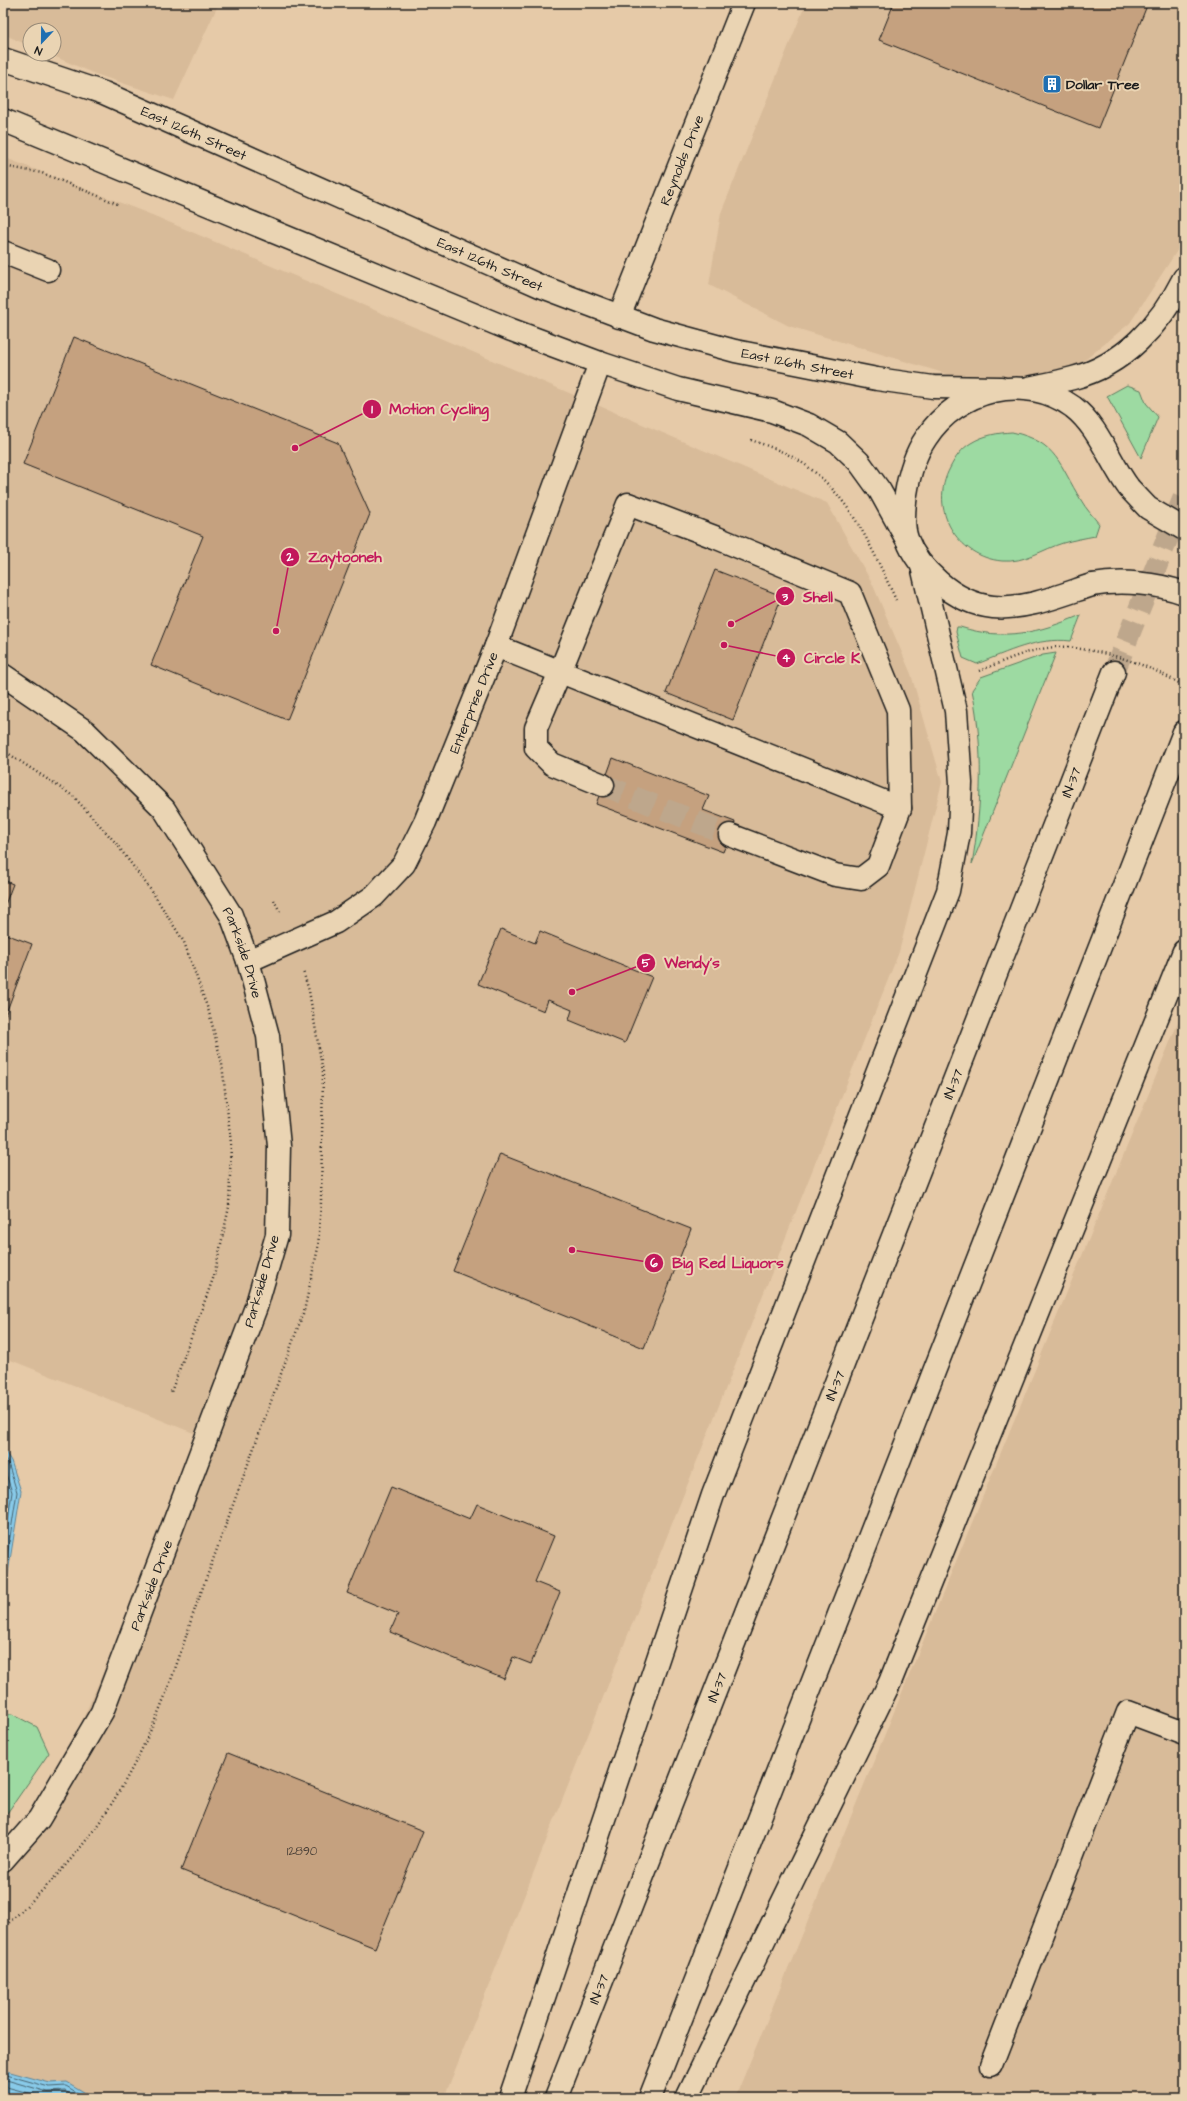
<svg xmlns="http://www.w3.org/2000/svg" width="1187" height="2101" viewBox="0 0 1187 2101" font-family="'Architects Daughter',sans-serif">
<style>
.built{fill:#d8bb99}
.green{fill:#9ddaa2;stroke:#5c7b5f}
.water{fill:#88cae9;stroke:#5d8497}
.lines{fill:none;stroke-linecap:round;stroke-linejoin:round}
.shore{stroke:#47626e;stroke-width:1}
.building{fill:#c5a17f;stroke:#1c1c1c}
.minor-tunnel{stroke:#bea78c;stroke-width:22;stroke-dasharray:22 11;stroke-linecap:butt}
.highway-tunnel{stroke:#bea78c;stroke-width:22;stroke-dasharray:22 11;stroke-linecap:butt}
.minor-casing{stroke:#1c1c1c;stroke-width:25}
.major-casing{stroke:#1c1c1c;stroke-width:25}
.highway-casing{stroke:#1c1c1c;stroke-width:25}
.path{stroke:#1c1c1c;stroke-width:2.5;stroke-dasharray:1 3;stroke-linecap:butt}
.minor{stroke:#ead4b3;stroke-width:22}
.major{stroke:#ead4b3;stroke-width:22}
.highway{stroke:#ead4b3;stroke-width:22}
.major-bridge-casing{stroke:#1c1c1c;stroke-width:25;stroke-linecap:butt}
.path-bridge{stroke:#1c1c1c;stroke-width:2.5;stroke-dasharray:1 3;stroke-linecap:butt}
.major-bridge{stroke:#ead4b3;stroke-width:22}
.labels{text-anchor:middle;stroke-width:4;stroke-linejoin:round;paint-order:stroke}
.number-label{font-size:12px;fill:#463d35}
.poi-label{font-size:14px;font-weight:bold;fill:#1c1c1c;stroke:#ead4b3;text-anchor:start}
.street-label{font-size:14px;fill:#1c1c1c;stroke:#ead4b3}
.leader{fill:none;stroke:#c2185b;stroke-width:1.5}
.callout-dot{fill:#c2185b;stroke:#ead4b3;stroke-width:1.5}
.mark-label{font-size:12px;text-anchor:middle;font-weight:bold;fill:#fff}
.callout-label{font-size:15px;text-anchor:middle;font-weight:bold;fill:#c2185b;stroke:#ead4b3;stroke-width:4;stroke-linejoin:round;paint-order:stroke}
</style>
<rect width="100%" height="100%" fill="#e6caa8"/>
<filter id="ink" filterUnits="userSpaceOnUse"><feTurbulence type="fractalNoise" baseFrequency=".025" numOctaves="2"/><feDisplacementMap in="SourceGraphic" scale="8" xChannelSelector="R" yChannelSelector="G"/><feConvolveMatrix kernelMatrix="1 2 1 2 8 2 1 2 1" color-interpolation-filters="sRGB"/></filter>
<g filter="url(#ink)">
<g class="built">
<path d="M3,3H219L174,100L95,74L49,54H54V30H30V46L3,34Z"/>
<path d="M806,3H1184V240L1130,323L1035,401L789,326L709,285L721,213Z"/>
<path d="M3,157L152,215L827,503L872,583L911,674L942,782L899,952L444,2098H3V1852L39,1819L206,1438L3,1357Z"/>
<path d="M1184,1008V2098H735Z"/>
</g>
<g class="green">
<path d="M1127,385L1141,390L1146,403L1158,417L1141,458L1107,396Z"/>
<path d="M1012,432C1058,442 1059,465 1081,500C1086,509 1093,516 1099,524L1095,536C1085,538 1073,540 1063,543C1043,549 1025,563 1002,561C957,557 928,509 950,468C955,458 961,449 971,443C984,435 998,433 1012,432Z"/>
<path d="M1081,615L1071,641C1037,637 1008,652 977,664L963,658L956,632L957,627H960C1005,641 1038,633 1081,615Z"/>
<path d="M1056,653L972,864C982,806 984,749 972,690L981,677L1043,655Z"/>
<path d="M3,1714H12L37,1727L49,1753L3,1819Z"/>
</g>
<g class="water">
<path d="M3,1448L11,1461L21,1491L3,1604Z"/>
<path d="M3,2070L50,2083L67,2082L94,2098H3Z"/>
</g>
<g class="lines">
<g class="shore">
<path d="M3,1455L8,1463L17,1492L3,1582"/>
<path d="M3,1465L12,1492L3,1554"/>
<path d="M3,2074L49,2087L66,2086L86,2098"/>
<path d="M3,2079L48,2092L65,2091L76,2098"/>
<path d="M3,2086L47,2098"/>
</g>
</g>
<g class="building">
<path d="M894,3H1148L1098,128L879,40Z"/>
<path d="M74,337L338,443L370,514L287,720L151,665L203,536L23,464Z"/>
<path d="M715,570L782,596L733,720L666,693Z"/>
<path d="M613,758L709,796L703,810L735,822L723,852L596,804Z"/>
<path d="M3,880L13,884L3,910Z"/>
<path d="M501,929L535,943L540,931L652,977L625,1043L569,1020L572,1010L548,1000L544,1011L478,984Z"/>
<path d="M3,933L32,944L3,1021Z"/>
<path d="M500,1154L691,1229L644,1348L453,1271Z"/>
<path d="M391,1487L470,1519L477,1504L554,1536L535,1582L560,1592L531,1664L513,1657L504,1679L390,1632L398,1614L347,1593Z"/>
<path d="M228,1753L423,1831L375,1948L181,1870Z"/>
</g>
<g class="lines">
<path class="minor-tunnel" d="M603,785L730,835"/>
<path class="highway-tunnel" d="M1114,672L1184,497"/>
<defs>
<g id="minor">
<path d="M3,252L48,270"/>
<path id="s1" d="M619,317L744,3"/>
<path d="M496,646L900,808"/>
<path id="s2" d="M3,675L85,731L164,809L231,915L248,961L268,1036L279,1146L277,1235L256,1307L102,1712L39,1819L3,1860"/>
<path d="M603,785L552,764L536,748V728L560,672L628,504L717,538L850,593L898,710L900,808L878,866L861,879L835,875L730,835"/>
<path id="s3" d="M248,961L336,922L374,896L404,864L425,822L496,646L600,363"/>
<path d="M991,2065L1128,1712L1184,1733"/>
</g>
<g id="major">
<path id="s4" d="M3,59L104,93L540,286L654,329L735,351L877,379L933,387L1001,388"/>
<path d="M3,120L509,329L600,363L678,389L772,411L809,425L838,442L859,462L880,491L906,538"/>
<path d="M1092,585C1061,595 1026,610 993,607C973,605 954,595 939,582C925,570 913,556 907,539C902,525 904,508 906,494C909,475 915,454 926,438C958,389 1025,372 1073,407C1099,427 1110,463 1129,488"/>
</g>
<g id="highway">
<path d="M1028,388C1043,385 1058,382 1073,378C1124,365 1161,324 1184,278"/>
<path d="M510,2098L713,1495L948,891L959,833L961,783L956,711L922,566"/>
<path id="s5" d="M556,2098L1114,672"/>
<path d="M650,2098L1184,732"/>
<path d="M687,2098L890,1682L1184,951"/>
</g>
</defs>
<use href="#minor" class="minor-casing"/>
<use href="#major" class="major-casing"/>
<use href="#highway" class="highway-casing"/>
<g class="path">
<path d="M3,166L42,173L118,204"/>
<path d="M751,440C768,446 786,452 801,462C851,495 872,549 896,600"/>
<path d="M979,671C1007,660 1037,645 1068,647"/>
<path d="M3,750L73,796L115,842L153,893L184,942L209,1012L222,1064L231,1143L229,1207L214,1276L171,1392"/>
<path d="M274,900L280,912"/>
<path d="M3,1928C44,1891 83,1850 112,1803C148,1746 173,1680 192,1617L304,1311L318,1248L321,1202L323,1072L309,991L303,971"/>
</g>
<use href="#minor" class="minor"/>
<use href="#major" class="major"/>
<use href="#highway" class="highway"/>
<defs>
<g id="major-bridge">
<path d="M1129,488L1148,508L1184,529"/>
<path d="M1092,585C1122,580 1156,583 1184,593"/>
</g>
</defs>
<use href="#major-bridge" class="major-bridge-casing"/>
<path class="path-bridge" d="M1068,647C1113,653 1145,663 1184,686"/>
<use href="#major-bridge" class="major-bridge"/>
</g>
</g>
<defs>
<symbol id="building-square" viewBox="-11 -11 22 22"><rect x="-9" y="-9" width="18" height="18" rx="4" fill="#1f6fb2" stroke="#ead4b3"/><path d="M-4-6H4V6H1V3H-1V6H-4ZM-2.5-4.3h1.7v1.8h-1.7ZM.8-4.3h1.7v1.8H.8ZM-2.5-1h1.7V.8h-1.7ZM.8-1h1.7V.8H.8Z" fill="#fff"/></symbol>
</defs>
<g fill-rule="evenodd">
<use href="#building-square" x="1041" y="73" width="22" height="22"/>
</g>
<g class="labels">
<g class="number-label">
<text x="302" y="1855">12890</text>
</g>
<g class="poi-label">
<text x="1066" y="89">Dollar Tree</text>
</g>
<g class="street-label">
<text dy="5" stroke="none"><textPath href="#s4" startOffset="205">East 126th Street</textPath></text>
<text dy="5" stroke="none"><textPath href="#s1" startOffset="169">Reynolds Drive</textPath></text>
<text dy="5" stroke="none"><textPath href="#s4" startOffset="529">East 126th Street</textPath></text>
<text dy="5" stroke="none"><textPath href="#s4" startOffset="853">East 126th Street</textPath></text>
<text dy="5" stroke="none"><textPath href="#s3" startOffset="362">Enterprise Drive</textPath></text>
<text dy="5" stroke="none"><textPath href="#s5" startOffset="1413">IN-37</textPath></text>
<text dy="5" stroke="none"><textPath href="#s2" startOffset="375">Parkside Drive</textPath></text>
<text dy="5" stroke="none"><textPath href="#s5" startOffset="1089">IN-37</textPath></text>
<text transform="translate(261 1281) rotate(-74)" y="5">Parkside Drive</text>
<text dy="5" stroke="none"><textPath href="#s5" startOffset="765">IN-37</textPath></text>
<text transform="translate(151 1585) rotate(-69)" y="5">Parkside Drive</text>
<text dy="5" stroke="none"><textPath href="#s5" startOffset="441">IN-37</textPath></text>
<text dy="5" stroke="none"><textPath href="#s5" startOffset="117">IN-37</textPath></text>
</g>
</g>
<path class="leader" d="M295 448L372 409M276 631L290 557M731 624L785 596M724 645L786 658M572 992L646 963M572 1250L654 1263"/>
<g class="callout-dot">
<circle cx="295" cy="448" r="4"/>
<circle cx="276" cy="631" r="4"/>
<circle cx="731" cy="624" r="4"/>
<circle cx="724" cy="645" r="4"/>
<circle cx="572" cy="992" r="4"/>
<circle cx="572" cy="1250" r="4"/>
<circle cx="372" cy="409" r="10"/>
<circle cx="290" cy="557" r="10"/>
<circle cx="785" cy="596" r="10"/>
<circle cx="786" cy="658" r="10"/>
<circle cx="646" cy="963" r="10"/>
<circle cx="654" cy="1263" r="10"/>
</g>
<g class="mark-label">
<text x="372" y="413">1</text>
<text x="290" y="561">2</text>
<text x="785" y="601">3</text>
<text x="786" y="662">4</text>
<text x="646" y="967">5</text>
<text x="654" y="1267">6</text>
</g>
<g class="callout-label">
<text x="439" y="414">Motion Cycling</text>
<text x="345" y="562">Zaytooneh</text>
<text x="818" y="602">Shell</text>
<text x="832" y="663">Circle K</text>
<text x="692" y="968">Wendy's</text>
<text x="728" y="1268">Big Red Liquors</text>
</g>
<rect width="1187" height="2101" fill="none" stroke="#ead4b3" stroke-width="16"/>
<rect x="8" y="8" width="1171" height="2085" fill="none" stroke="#1c1c1c" stroke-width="1.5" filter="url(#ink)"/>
<g transform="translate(42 42) rotate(202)"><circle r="19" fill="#ead4b3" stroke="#988a77"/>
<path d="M0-3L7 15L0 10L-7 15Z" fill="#1f6fb2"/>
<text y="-6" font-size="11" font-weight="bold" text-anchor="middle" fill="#1c1c1c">N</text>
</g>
</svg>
